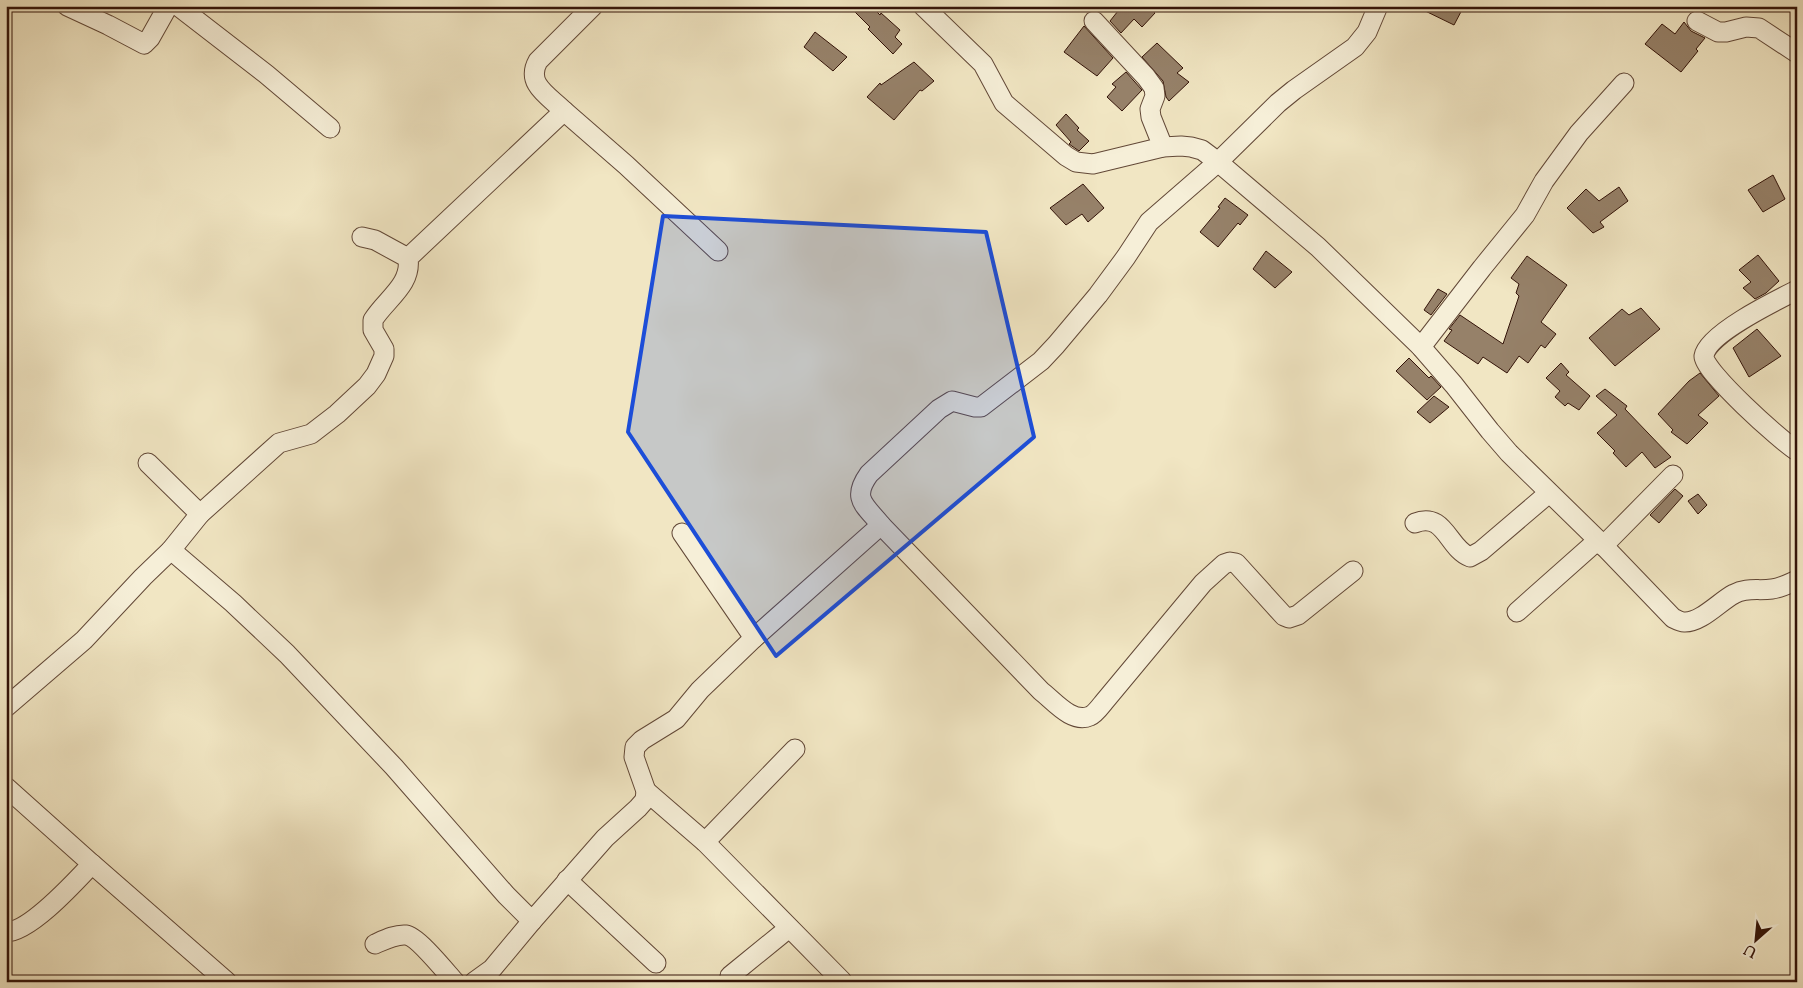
<svg xmlns="http://www.w3.org/2000/svg" width="1803" height="988" viewBox="0 0 1803 988" font-family="'Sorts Mill Goudy',serif">
<style>
.building{fill:#968169;stroke:#331308}
.lines{fill:none;stroke-linecap:round;stroke-linejoin:round}
.minor-casing{stroke:#624837;stroke-width:21}
.minor{stroke:#f6efd8;stroke-width:19}
.marked{fill:#1d4ed8;fill-opacity:0.2;stroke:#1d4ed8;stroke-width:4;stroke-linejoin:round}
</style>
<rect width="100%" height="100%" fill="#f1e6c3"/>
<filter id="stains"><feTurbulence type="fractalNoise" baseFrequency=".004" numOctaves="4"/><feColorMatrix values="0 0 0 0 .2 0 0 0 0 .09 0 0 0 0 .02 0 0 0 .5 -.17"/></filter>
<radialGradient id="worn" r=".72"><stop offset=".6" stop-color="#630" stop-opacity="0"/><stop offset="1" stop-color="#630" stop-opacity=".3"/></radialGradient>
<g class="building">
<path d="M849,6H871L880,15L881,13L900,30L895,37L902,44L893,54L868,29L870,27Z"/>
<path d="M1122,6H1148L1155,13L1142,27L1134,19L1121,33L1110,21Z"/>
<path d="M1415,6H1464L1454,25Z"/>
<path d="M1684,22L1691,31L1705,38L1696,49L1698,51L1681,72L1645,44L1662,24L1675,34Z"/>
<path d="M1084,26L1113,58L1097,76L1064,52Z"/>
<path d="M815,32L847,57L833,71L804,47Z"/>
<path d="M1157,43L1183,68L1177,73L1189,82L1169,101L1166,97L1163,81L1142,57Z"/>
<path d="M914,62L934,81L922,91L920,90L894,120L867,97L880,83L881,85Z"/>
<path d="M1126,72L1142,90L1122,111L1107,97L1116,87L1112,84Z"/>
<path d="M1066,114L1079,128L1077,130L1089,141L1079,151L1069,144L1071,142L1056,125Z"/>
<path d="M1773,175L1785,199L1763,212L1748,190Z"/>
<path d="M1083,184L1104,208L1088,222L1082,214L1066,225L1050,208Z"/>
<path d="M1619,187L1628,201L1600,222L1604,227L1593,233L1567,208L1586,189L1599,201Z"/>
<path d="M1225,198L1248,215L1240,225L1238,223L1218,247L1200,232L1220,208L1218,207Z"/>
<path d="M1266,251L1292,272L1275,288L1253,269Z"/>
<path d="M1758,255L1779,281L1766,293L1755,299L1743,288L1751,282L1739,270Z"/>
<path d="M1527,256L1567,285L1541,322L1556,334L1545,348L1541,345L1528,363L1519,356L1507,373L1483,357L1478,364L1444,341L1452,330L1449,329L1460,315L1503,344L1519,296L1516,293L1519,284L1511,278Z"/>
<path d="M1438,289L1447,294L1431,315L1424,310Z"/>
<path d="M1641,308L1660,329L1615,366L1589,338L1622,309L1629,315Z"/>
<path d="M1757,329L1781,356L1749,377L1733,348Z"/>
<path d="M1409,358L1429,378L1431,376L1441,387L1427,400L1396,371Z"/>
<path d="M1561,363L1569,372L1566,375L1590,396L1579,410L1568,403L1565,406L1555,397L1560,391L1546,378Z"/>
<path d="M1700,373L1719,396L1698,415L1708,423L1687,444L1671,432L1673,430L1658,414L1689,381Z"/>
<path d="M1605,389L1627,406L1625,409L1671,457L1655,468L1642,452L1626,467L1613,453L1615,451L1597,433L1617,415L1596,396Z"/>
<path d="M1434,396L1449,407L1430,423L1417,412Z"/>
<path d="M1675,489L1683,496L1659,523L1650,515Z"/>
<path d="M1698,494L1707,505L1698,514L1688,501Z"/>
</g>
<g class="lines">
<defs>
<g id="minor">
<path d="M67,6L108,25L144,44L150,38L168,6"/>
<path d="M178,6L266,74L330,128"/>
<path d="M923,6L983,64L1004,103L1066,156L1076,162L1093,164L1163,147L1181,146L1191,147L1202,150L1218,162L1318,247L1421,347L1454,385L1490,431L1509,453L1598,540L1673,618C1677,620 1681,622 1684,622C1701,623 1720,601 1734,594C1747,587 1758,591 1772,589C1781,588 1788,584 1797,580"/>
<path d="M1094,21L1146,77L1154,88L1155,96L1150,109L1151,117L1163,147"/>
<path d="M1697,21L1718,32H1726L1746,27L1759,28L1797,53"/>
<path d="M564,111L626,165L718,251"/>
<path d="M362,237L375,240L408,258"/>
<path d="M1797,290C1777,300 1707,334 1704,356C1702,370 1782,442 1797,451"/>
<path d="M1421,347L1482,268L1525,215L1544,181L1579,133L1624,83"/>
<path d="M148,463L200,514"/>
<path d="M1415,523C1445,511 1448,549 1470,557L1481,551L1549,493"/>
<path d="M682,533L754,638"/>
<path d="M1603,546L1673,475"/>
<path d="M171,550L233,603L287,654L394,767L506,895L532,921L605,838L638,808L645,800L646,791L634,757L635,747L642,740L676,719L700,690L754,638L881,525"/>
<path d="M1353,571L1298,615L1289,618L1284,616L1236,563L1230,562L1224,564L1203,583L1104,702C1100,707 1095,714 1090,716C1072,724 1054,701 1041,691L881,525C865,505 851,499 869,474L939,409L952,401L975,407H981L1041,361L1056,345L1098,295L1126,257L1149,222L1218,162L1278,103L1294,90L1355,47L1367,32L1378,6"/>
<path d="M1517,612L1598,540"/>
<path d="M6,707L84,640L143,577L171,550L200,514L279,443L311,434L337,414L367,386L376,374L384,356V349L373,330V320C386,299 412,285 408,258L564,111C549,96 525,84 538,61L593,6"/>
<path d="M6,787L92,864C75,882 30,932 6,932"/>
<path d="M646,791L705,842L842,981"/>
<path d="M705,842L795,749"/>
<path d="M92,864L227,982"/>
<path d="M567,880L656,963"/>
<path d="M375,944C384,940 396,934 406,935C417,936 446,972 455,982"/>
<path d="M730,976L789,928"/>
<path d="M474,982L492,969L532,921"/>
</g>
</defs>
<use href="#minor" class="minor-casing"/>
<use href="#minor" class="minor"/>
</g>
<path class="marked" d="M663,216L986,232L1034,437L776,656L628,432Z"/>
<rect width="1803" height="988" fill="none" stroke="#f1e6c3" stroke-width="25"/>
<rect x="8" y="8" width="1788" height="973" fill="none" stroke="#331308" stroke-width="2.5"/>
<rect x="12" y="12" width="1778" height="963" fill="none" stroke="#331308"/>
<g transform="translate(1756 940) rotate(207)" stroke="#f6efd8" stroke-width="4" paint-order="stroke">
<path d="M0-4L9 19L0 12L-9 19Z" fill="#331308"/>
<text y="-8" font-size="14" font-weight="bold" text-anchor="middle" fill="#331308">U</text>
</g>
<rect width="100%" height="100%" filter="url(#stains)"/>
<rect width="100%" height="100%" fill="url(#worn)"/>
</svg>
